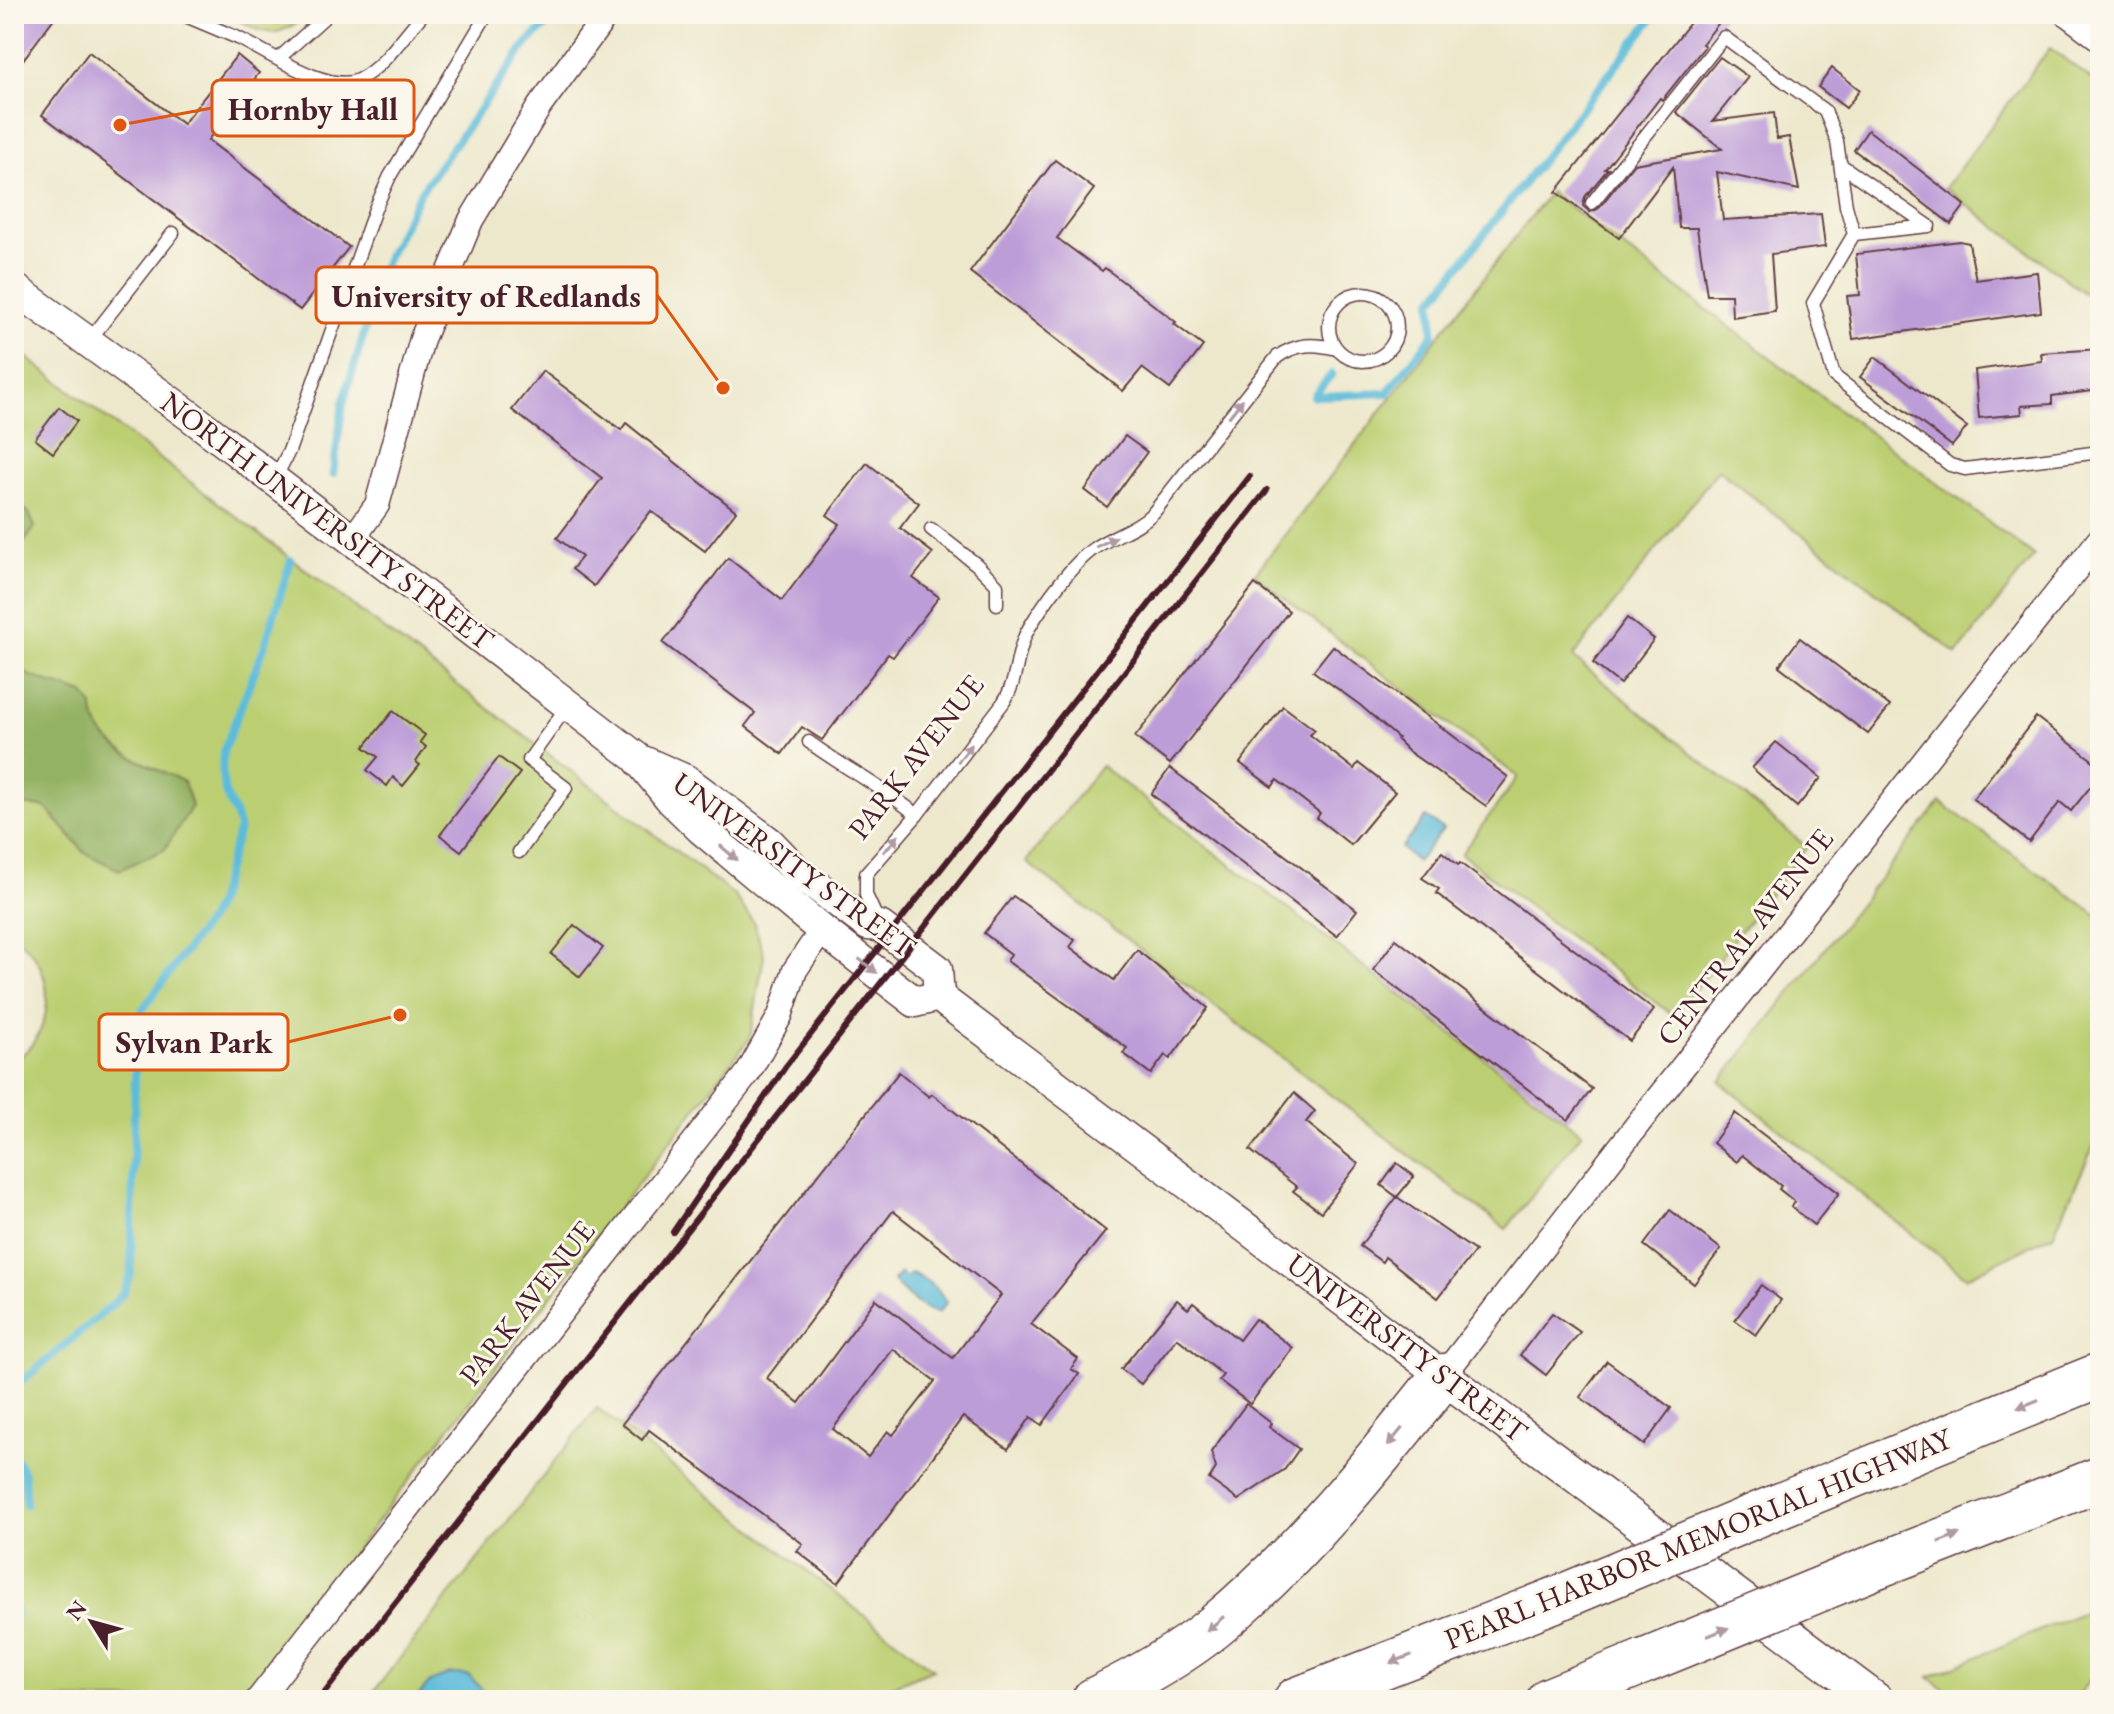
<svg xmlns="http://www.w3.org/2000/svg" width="2114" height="1714" viewBox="0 0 2114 1714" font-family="'EB Garamond',serif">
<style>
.green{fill:#bbcf72;stroke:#82774e;stroke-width:2}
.forest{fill:#94b264;stroke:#6f6848;stroke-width:2}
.water{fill:#5bbbd9;stroke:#526d82;stroke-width:2}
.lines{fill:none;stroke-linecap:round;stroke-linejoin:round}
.stream{stroke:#5bbbd9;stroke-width:8}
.building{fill:#bd9dd8;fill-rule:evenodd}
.service-casing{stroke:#623d43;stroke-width:15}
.minor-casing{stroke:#623d43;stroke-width:27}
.tertiary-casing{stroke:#623d43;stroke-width:33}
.secondary-casing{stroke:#623d43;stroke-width:37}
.motorway-casing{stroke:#623d43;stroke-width:47}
.service{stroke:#fff;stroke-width:12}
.minor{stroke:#fff;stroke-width:24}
.tertiary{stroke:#fff;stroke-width:30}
.secondary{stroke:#fff;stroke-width:34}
.motorway{stroke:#fff;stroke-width:44}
.rail{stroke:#4a1f2b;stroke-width:6}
.motorway-bridge-casing{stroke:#623d43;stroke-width:47;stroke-linecap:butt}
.motorway-bridge{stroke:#fff;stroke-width:44}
.oneway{fill:#ae9aa0}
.labels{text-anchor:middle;stroke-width:6;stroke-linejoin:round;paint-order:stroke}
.street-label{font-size:30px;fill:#4a1f2b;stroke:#fbf7ec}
.leader{fill:none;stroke:#e0560e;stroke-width:3}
.callout-dot{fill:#e0560e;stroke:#fbf7ec;stroke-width:3}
.callout{fill:#fbf7ec;stroke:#e0560e;stroke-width:3}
.callout-label{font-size:32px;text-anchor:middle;font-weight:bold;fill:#4a1f2b}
</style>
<rect width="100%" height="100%" fill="#fbf7ec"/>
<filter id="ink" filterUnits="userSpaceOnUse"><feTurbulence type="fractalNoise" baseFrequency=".0125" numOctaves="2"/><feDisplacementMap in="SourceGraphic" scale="16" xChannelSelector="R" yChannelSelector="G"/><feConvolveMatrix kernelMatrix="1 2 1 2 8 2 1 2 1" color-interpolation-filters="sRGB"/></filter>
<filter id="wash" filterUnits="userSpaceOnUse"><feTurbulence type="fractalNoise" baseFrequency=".006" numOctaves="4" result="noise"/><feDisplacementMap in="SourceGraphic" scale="32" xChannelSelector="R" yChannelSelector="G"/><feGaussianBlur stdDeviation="1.8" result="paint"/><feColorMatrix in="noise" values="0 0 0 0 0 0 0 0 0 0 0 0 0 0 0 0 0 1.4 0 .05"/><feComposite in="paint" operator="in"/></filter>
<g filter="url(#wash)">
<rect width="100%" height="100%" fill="#ede8cc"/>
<g class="green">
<path d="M226,14H309C270,44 267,33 226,14Z"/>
<path d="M2050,48L2100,86V305L1945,188Z"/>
<path d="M1550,192L2034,556L1957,654L1718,470L1573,657L1807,847L1674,1016L1461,854L1518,777L1254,575Z"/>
<path d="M14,348L734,895L754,923L764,955L750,1038L240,1700H14V1061C57,1034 59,964 14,937Z"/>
<path d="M1101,766L1582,1133L1506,1229L1026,862Z"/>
<path d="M1940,802L2100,917V1132L2053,1235L1966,1277L1720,1082Z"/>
<path d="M597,1408L933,1669L859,1700H491L469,1675L430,1682L415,1700H367Z"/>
<path d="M2100,1605V1665L2075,1700H1960L1929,1677Z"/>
</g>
<g class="forest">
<path d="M14,499L29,513L35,527L14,557Z"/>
<path d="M14,658L28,675L84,694L93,706C92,747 153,766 184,782L192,806L164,850L119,870L85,853L45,807L18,805L14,801Z"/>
</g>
<g class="water">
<path d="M1426,817L1443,829L1417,862L1401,848Z"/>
<path d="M900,1273L907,1278L911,1273C927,1279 937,1288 947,1302L938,1313C919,1308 906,1295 893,1281Z"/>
<path d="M450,1674L469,1675L491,1700H415L430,1682Z"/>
</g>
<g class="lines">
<g class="stream">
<path d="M1316,393L1332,374"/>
<path d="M1314,396L1316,393L1320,396L1387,393L1433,335L1432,301L1656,14"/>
<path d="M333,474L343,403L386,260L420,193L527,43L559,14"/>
<path d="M14,1388L111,1306L124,1292L131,1273L136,1028L143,1009L209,919L217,903L239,829C238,815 229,805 225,792C222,779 222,765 223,752L265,645L291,560"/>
<path d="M14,1454L24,1473L26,1504"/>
<path d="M14,1606L16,1611L14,1619"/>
</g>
</g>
<g id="blocks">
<g class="building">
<path d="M14,14H57L14,72Z"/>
<path d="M1697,14H1726L1702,44L1705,46L1662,100L1660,98L1605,169H1608L1585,197L1583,206L1590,212L1598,209L1634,164L1722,149L1676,112L1720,57L1748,77L1713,121L1774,113L1777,139L1789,137L1799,190L1717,172L1723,220L1821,214L1825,247L1771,254L1775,311L1732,317L1731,295H1707L1697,228H1679L1673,167L1619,238L1556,192Z"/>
<path d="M89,52L183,124L237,55L259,73L208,140L349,247L300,310L42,115Z"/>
<path d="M1832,68L1860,90L1846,108L1818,87Z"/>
<path d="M1868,130L1965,205L1951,224L1854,150Z"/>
<path d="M1055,160L1094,189L1057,238L1102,271L1105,268L1176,322L1174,324L1203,346L1170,389L1142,368L1123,391L970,272Z"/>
<path d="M1960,241L1969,243L1976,280L2037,272L2041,312L1853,339L1847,296L1860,295L1856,254Z"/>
<path d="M2100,349V390L2052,396V404L2021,406L2022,414L1979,418L1975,370L2042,361L2041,353Z"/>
<path d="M1875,357L1967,427L1952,446L1860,377Z"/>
<path d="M543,371L621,430L626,423L736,511L705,551L651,511L594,586L572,569L582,557L557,538L602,478L512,410Z"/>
<path d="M59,407L77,421L53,453L35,439Z"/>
<path d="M1125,436L1147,452L1107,507L1085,490Z"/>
<path d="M867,463L919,503L900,528L933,553L913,578L939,597L893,657L888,654L822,740L802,727L782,754L745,726L755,713L663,643L728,558L782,600L840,524L827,515Z"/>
<path d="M1255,584L1289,611L1170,764L1135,737Z"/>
<path d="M1627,618L1654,639L1620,684L1593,663Z"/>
<path d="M1800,638L1890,706L1868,734L1779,666Z"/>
<path d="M1333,646L1508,777L1486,806L1408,751L1397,740L1398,738L1360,705L1313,671Z"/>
<path d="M1283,706L1315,730L1310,735L1354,769L1358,763L1395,792L1351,845L1317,818L1320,813L1277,780L1272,787L1240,763Z"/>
<path d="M393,711L425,735L420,742L426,747L416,762L420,765L403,786L393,777L387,786L367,770L378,757L364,747Z"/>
<path d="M2036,717L2100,766V775L2071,811L2060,802L2029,842L1973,799Z"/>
<path d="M1776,742L1821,778L1797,807L1752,768Z"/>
<path d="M499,757L520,773L461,851L440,835Z"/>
<path d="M1170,768L1357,910L1337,936L1151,794Z"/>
<path d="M1442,852L1458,865L1460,863L1654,1010L1630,1041L1436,893L1439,889L1422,878Z"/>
<path d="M1013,896L1075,940L1070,947L1114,980L1137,950L1208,1008L1170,1059L1165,1055L1151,1074L1123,1053L1127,1048L1007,961L1011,954L984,933Z"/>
<path d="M574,925L603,948L580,977L551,954Z"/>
<path d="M1396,939L1592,1089L1568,1120L1373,970Z"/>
<path d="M899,1072L929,1097L932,1094L1106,1231L1031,1324L1078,1359L1071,1369L1079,1374L1042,1425L1031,1417L1008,1449L963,1417L838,1583L797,1551L803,1544L649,1430L642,1440L622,1424ZM893,1211L1001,1295L953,1358L876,1299L799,1403L767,1378ZM893,1349L935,1381L893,1435L888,1431L868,1457L833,1429Z"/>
<path d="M1294,1093L1315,1111L1306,1122L1358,1164L1321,1212L1293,1191L1297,1187L1250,1150Z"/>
<path d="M1735,1113L1839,1193L1814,1225L1791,1207L1795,1202L1779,1189L1781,1186L1742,1155L1737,1162L1713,1143Z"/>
<path d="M1397,1163L1414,1176L1397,1197L1381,1185Z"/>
<path d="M1397,1197L1475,1251L1438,1298L1385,1257L1382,1262L1360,1246Z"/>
<path d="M1670,1210L1721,1249L1694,1284L1644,1245Z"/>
<path d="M1761,1285L1781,1300L1756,1335L1735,1320Z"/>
<path d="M1177,1300L1188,1309L1193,1303L1239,1340L1255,1319L1293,1348L1250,1404L1219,1380L1223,1375L1177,1338L1141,1384L1121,1369Z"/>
<path d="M1552,1313L1580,1332L1546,1375L1520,1355Z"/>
<path d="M1607,1361L1671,1408L1644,1445L1580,1397Z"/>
<path d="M1246,1404L1271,1423L1269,1427L1299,1449L1285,1469L1238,1500L1209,1479L1216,1468L1211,1452Z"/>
</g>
</g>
</g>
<g filter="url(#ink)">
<use href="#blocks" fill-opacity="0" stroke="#623d43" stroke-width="2"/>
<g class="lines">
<defs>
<g id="service">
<path d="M181,14C200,22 219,30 238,38C266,51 328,94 358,80C384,67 404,35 423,14"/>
<path d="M278,59L328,14"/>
<path d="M1841,165L1929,226L1854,234"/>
<path d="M1592,203L1724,37L1825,111L1837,141L1846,206L1854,234L1813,303L1834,376L1950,465L1965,469L2100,452"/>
<circle cx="1363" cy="327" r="34"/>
<path d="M88,342L173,233"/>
<path d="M274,481L289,451L375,209L390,176L487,14"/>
<path d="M931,529L976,564L997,585V604"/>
<path d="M809,742C844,768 883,787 917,815"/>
<path d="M519,852L566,788L529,760L568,705"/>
<path d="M878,921L866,895V874L917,815L1003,703C1019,680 1015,651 1029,628C1044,603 1072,563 1096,547C1116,534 1137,529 1154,512L1277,357C1297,343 1314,343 1337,349"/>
</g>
<g id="minor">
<path d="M2067,14L2100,39"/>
<path d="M352,540L377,505L422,339L471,220L539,107L607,14"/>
<path d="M1443,1376L1655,1102L2100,539"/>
<path d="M258,1700L748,1073L780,1016L795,970L822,930"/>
</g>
<g id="tertiary">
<path d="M14,288L189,415L636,757L672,801L701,829L822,930L915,1002L939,996"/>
<path d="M643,761L686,780L769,842L797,871L868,925L880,926L937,969L939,996L947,1003L1443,1376"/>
</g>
<path id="secondary" d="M1443,1376L1876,1700"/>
<g id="motorway">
<path d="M1776,1507L2100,1375"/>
<path d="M1877,1566L2100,1479"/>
<path d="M1094,1700C1135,1680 1178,1656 1214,1627C1301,1555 1373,1465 1443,1376"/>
<path d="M1296,1700L1552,1601"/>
<path d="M1549,1700L1645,1661"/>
</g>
</defs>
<use href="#service" class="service-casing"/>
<use href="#minor" class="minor-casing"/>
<use href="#tertiary" class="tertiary-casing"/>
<use href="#secondary" class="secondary-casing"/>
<use href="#motorway" class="motorway-casing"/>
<use href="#service" class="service"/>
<use href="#minor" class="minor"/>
<use href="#tertiary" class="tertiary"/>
<use href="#secondary" class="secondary"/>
<use href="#motorway" class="motorway"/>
<g class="rail">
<path d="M673,1232L786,1066L1250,476"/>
<path d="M319,1700L1267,490"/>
</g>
<defs>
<g id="motorway-bridge">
<path d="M1552,1601L1776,1507"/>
<path d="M1645,1661L1877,1566"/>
</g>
</defs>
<use href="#motorway-bridge" class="motorway-bridge-casing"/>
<use href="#motorway-bridge" class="motorway-bridge"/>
</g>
<defs><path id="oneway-solid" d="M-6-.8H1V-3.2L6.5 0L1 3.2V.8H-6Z" transform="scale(2)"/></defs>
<g class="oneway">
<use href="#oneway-solid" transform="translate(1236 408) rotate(-52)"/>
<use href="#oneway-solid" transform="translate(1106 542) rotate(-27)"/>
<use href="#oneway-solid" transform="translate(965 753) rotate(-52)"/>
<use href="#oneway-solid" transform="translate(891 844) rotate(-48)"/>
<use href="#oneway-solid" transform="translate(729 853) rotate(40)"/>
<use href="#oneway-solid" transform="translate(868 966) rotate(38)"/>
<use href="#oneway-solid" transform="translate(2028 1404) rotate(158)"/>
<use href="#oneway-solid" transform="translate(1395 1437) rotate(129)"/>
<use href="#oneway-solid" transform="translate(1949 1538) rotate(-21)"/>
<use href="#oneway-solid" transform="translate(1215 1624) rotate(140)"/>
<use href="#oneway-solid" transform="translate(1718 1632) rotate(-22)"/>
<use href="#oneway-solid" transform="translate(1401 1659) rotate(159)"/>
</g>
</g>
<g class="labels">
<g class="street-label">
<text transform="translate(327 521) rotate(37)" y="10">NORTH UNIVERSITY STREET</text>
<text transform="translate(916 757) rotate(-52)" y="10">PARK AVENUE</text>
<text transform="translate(794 865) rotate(36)" y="10">UNIVERSITY STREET</text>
<text transform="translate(1745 937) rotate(-52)" y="10">CENTRAL AVENUE</text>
<text transform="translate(527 1303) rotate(-52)" y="10">PARK AVENUE</text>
<text transform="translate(1407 1348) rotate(37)" y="10">UNIVERSITY STREET</text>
<text transform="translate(1698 1539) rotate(-22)" y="10">PEARL HARBOR MEMORIAL HIGHWAY</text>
</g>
</g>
<path class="leader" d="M120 125L212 108M723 388L657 295M400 1015L288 1042"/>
<g class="callout-dot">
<circle cx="120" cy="125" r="8"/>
<circle cx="723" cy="388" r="8"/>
<circle cx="400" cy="1015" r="8"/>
</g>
<g class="callout">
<rect x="212" y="80" width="202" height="56" rx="8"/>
<rect x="316" y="267" width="341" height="56" rx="8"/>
<rect x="99" y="1014" width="189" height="56" rx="8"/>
</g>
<g class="callout-label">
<text x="313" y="120">Hornby Hall</text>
<text x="486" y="307">University of Redlands</text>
<text x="194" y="1053">Sylvan Park</text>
</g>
<rect width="2114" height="1714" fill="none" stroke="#fbf7ec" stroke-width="48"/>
<g transform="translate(92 1622) rotate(307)" stroke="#fbf7ec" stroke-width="6" paint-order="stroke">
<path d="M0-6L14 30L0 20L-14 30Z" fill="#4a1f2b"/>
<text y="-12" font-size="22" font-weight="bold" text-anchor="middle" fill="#4a1f2b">N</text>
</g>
</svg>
